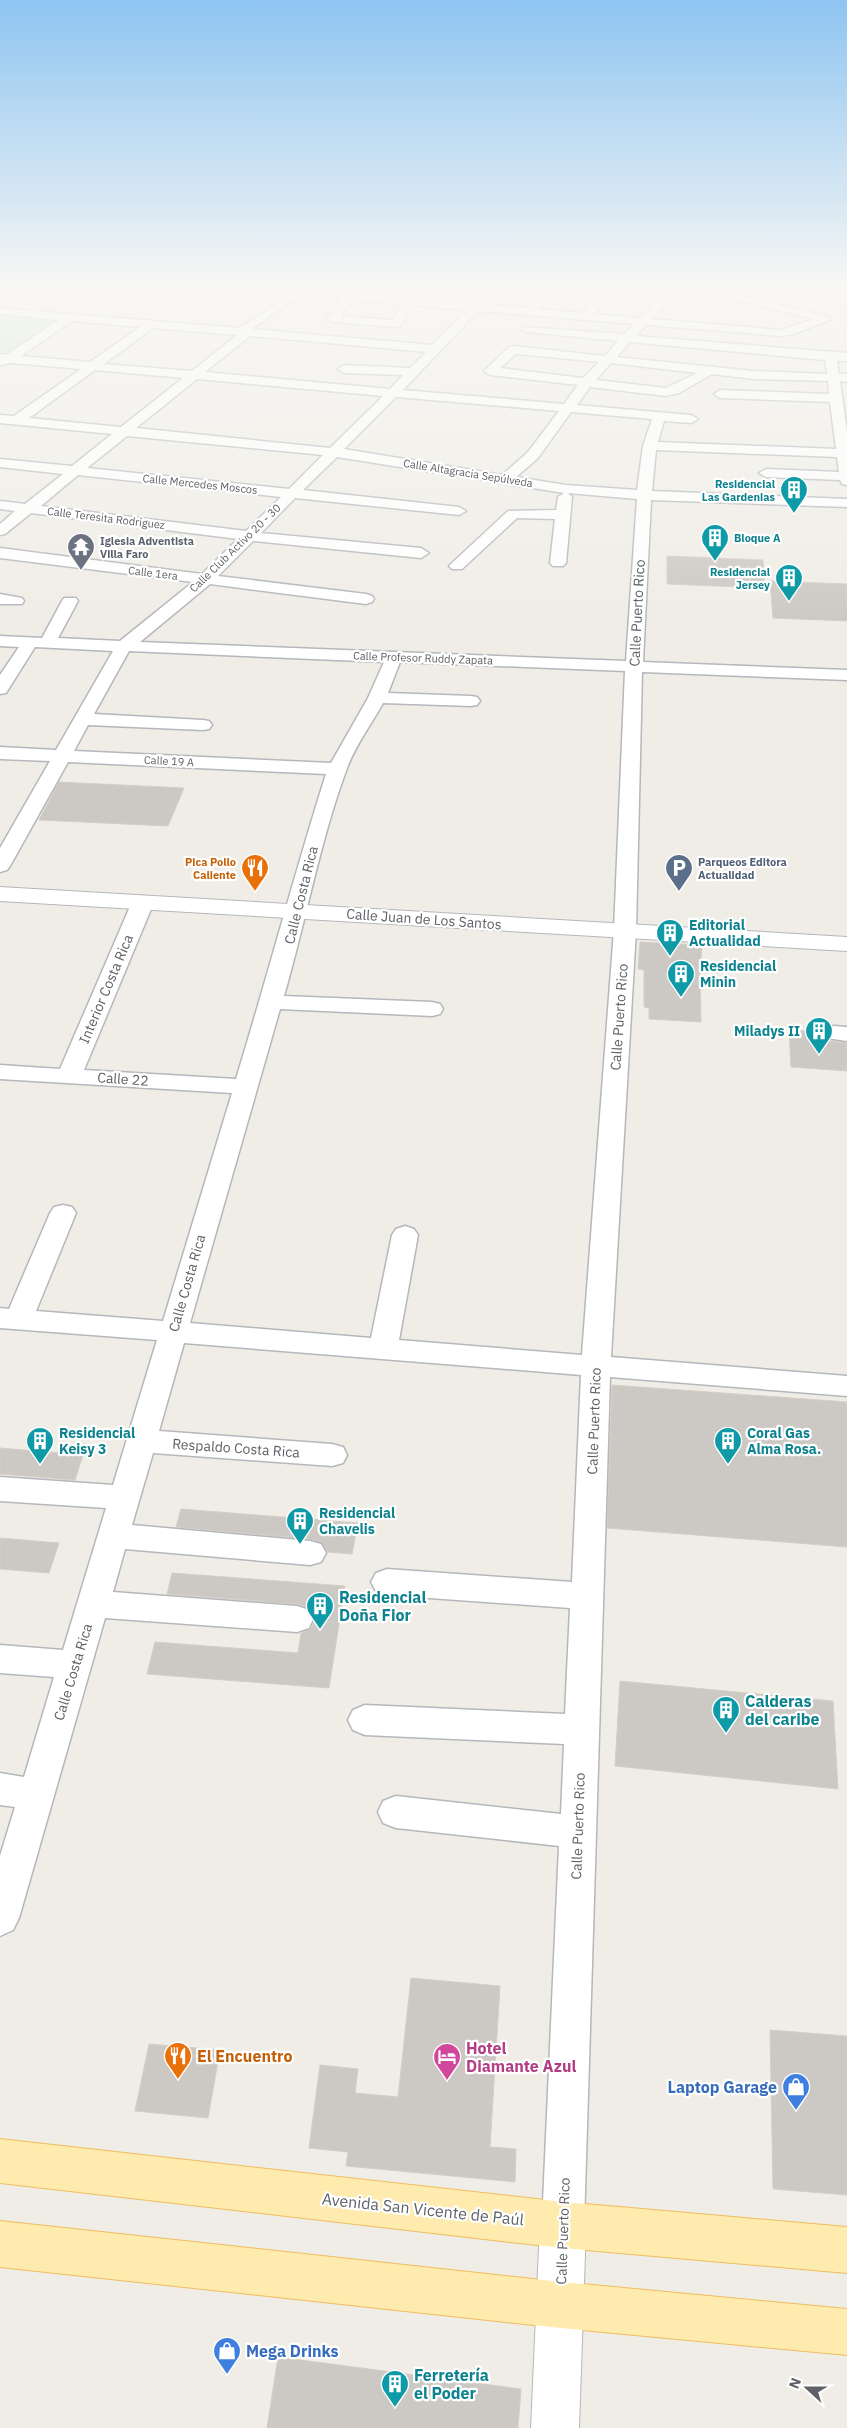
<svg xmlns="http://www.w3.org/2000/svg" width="847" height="2428" viewBox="0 0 847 2428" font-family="'IBM Plex Sans',sans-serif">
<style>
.green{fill:#c6e7c3}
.building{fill:#ccc8c3;stroke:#d5cec5}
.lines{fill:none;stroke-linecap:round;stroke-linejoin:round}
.minor-casing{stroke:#b4b7bb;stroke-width:3}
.tertiary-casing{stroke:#b4b7bb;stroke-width:2}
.primary-casing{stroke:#efbd60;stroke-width:2}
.minor{fill:#fff;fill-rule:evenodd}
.tertiary{fill:#fff;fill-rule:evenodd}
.primary{fill:#feebad;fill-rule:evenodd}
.labels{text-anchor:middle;stroke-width:4.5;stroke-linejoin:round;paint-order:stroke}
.far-street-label{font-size:11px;fill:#5e6266;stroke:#fff}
.far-culture-label{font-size:11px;font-weight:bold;fill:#0d838f;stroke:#fff;text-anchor:end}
.far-worship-label{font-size:11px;font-weight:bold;fill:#5b616d;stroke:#fff;text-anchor:start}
.far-food-label{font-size:11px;font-weight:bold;fill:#c56008;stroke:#fff;text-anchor:end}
.far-service-label{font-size:11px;font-weight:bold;fill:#4e5e75;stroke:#fff;text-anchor:start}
.street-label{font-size:14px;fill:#5e6266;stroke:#fff}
.culture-label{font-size:14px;font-weight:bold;fill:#0d838f;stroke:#fff;text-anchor:start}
.near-culture-label{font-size:16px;font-weight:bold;fill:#0d838f;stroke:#fff;text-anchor:start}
.near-hotel-label{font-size:16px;font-weight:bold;fill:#b23c85;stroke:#fff;text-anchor:start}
.near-food-label{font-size:16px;font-weight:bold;fill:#c56008;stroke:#fff;text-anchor:start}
.near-shop-label{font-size:16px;font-weight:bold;fill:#366cbe;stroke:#fff;text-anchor:end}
.near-street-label{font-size:16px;fill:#5e6266;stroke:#fff}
</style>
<rect width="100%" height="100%" fill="#f0ede6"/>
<path class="green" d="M0,316L62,321L7,356H0Z"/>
<g class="building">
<path d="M667,556L763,560L765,588L667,584Z"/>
<path d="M770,581L847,584V621L773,618Z"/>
<path d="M59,782L184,788L168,826L39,820Z"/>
<path d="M640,942L702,945L700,973L701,1022L649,1019V1008L644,1007V970L638,969Z"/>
<path d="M789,1030L819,1032V1040L847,1043V1071L791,1067Z"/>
<path d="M612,1385L847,1402V1547L607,1528Z"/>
<path d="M0,1448L83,1455L75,1480L0,1474Z"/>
<path d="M181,1509L358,1523L352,1554L328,1552L321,1542L310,1539L176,1527Z"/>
<path d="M0,1538L59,1543L49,1573L0,1569Z"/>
<path d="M172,1573L345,1586L329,1688L147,1674L155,1642L298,1653L301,1633L311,1629L315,1620L310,1608L297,1604L167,1594Z"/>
<path d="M620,1681L833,1701L838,1789L615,1766Z"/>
<path d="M411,1978L500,1986L490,2147L516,2149L515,2182L346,2166L348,2152L309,2148L320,2065L358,2069L355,2093L398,2097Z"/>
<path d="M770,2030L847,2036V2195L773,2189Z"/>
<path d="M149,2044L220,2050L208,2118L135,2111Z"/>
<path d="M278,2357L521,2389L518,2428H267Z"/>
</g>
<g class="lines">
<defs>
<g id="minor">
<path d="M53,284L299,289L472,303L491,284H502L484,304L527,308L552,284H563L539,309L583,313L610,284H621L594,314L640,318L671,284H694L830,317L832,319L794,334L781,336L646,325L636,336L847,353V361H837L839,374H847V382L840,381L847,431V485L842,484L840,480L766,477L759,473L766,469L839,472L837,457L656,450L652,491L847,499V507L651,500L643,662L847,670V680L642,672L636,930L611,1357L847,1376V1396L610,1377L584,2225L578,2240L563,2246L548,2240L542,2225L559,1846L396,1828L383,1823L378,1812L383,1801L396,1796L561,1814L564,1744L365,1735L353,1730L348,1720L353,1710L365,1705L565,1714L570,1608L387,1595L376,1591L371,1582L376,1573L387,1569L572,1582L581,1375L184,1343L159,1431L332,1444L343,1447L347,1455L343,1463L332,1466L153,1453L132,1525L310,1541L321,1544L326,1553L321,1562L310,1565L125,1549L113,1592L297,1606L309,1610L313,1619L309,1628L297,1632L105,1618L19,1918L13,1930L0,1936V1856L15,1807L0,1805V1773L24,1777L54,1677L0,1673V1645L63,1650L106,1508L0,1501V1477L113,1485L157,1340L0,1328V1308L9,1309L50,1213L54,1207L63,1205L72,1207L76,1213L36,1311L163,1321L232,1093L0,1079V1065L60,1069L132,902L136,898L143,896L150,898L154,902L84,1070L236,1079C267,978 294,875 326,774L68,762L10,866L7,870L0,872V848L50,761L0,759V747L56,750L113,651L35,647L6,693L0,694V675L19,647L0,646V636L42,638L62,601L64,598H76L78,601L58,638L120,641L193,582L0,558V548L202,574L238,539L31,513L5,534L0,535V524L15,511L0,509V501L25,504L63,474L0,467V459L72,466L112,434L0,423V415L14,416L81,369L11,363L0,365V354L6,355L59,320L0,314V308L238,328L263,314L288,295L57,289L53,288ZM680,287L814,319L781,330L652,319ZM301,295L341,299L327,319L333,322L396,327L400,326L413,305L466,310L432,345L252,329ZM351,300L402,304L392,320L341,316ZM478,311L634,324L624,334L522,327L520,329L526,332L618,341L605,356L513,346L509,347L484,371L490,375L578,385L564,404L403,390ZM72,321L140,327L90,362L21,356ZM153,328L237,335L192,371L104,364ZM250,336L426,352L410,368L344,365L338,369L344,373L403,375L390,389L205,372ZM630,342L825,360L827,374L754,371L617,357ZM516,354H518L599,362L583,378L500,368ZM611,363L697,373L666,388L596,380ZM95,370L183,378L121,427L29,418ZM712,374L754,379L828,381L829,394L720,390L714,394L720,398L830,402L836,449L658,442L664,421L691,423L698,419L691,415L577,405L590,387L666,396L679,393ZM197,379L383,396L330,448L136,428ZM396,397L559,411L528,452L502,475L344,449ZM571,412L652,419L643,446L637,490L566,485L516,477L538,458ZM127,436L323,455L289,489L87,468ZM337,457L564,493L558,497L556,510L508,511L452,563L449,566L452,569H462L517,518L555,519L550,563L553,566H563L566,563L572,497L568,493L637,499L626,661L140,642L210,584L366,604L372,602L374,599L372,596L366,594L218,576L253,541L421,558L429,553L421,548L261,533L295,498L459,515L466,511L459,507L303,490ZM78,475L281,497L246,531L41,506ZM129,651L384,662L368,698L331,763L74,751L88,725L203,730L209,729L212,725L209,721L203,720L94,714ZM400,662L625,671L614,930L582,1355L399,1340L418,1235L414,1229L405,1226L396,1229L392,1235L371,1338L190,1323L280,1009L432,1016L440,1014L443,1009L440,1004L432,1002L284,996C306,921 319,844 346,771C354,747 371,725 383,703L471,706L477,705L480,701L477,697L471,696L388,693Z"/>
<path d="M772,284H792L847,297V303L773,286Z"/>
<path d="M0,594L22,598L24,601L22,604H0Z"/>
<path d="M834,1026L847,1027V1041L826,1038L822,1033L826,1028Z"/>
</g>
<g id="tertiary">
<path d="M45,284H65L63,286L0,302V295Z"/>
<path d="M0,887L847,937V951L0,901Z"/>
<path d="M563,2202L579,2209L586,2225L579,2428H531L540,2225L547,2209Z"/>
</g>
<g id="primary">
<path d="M0,2139L563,2202L847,2227V2273L563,2248L0,2183Z"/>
<path d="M0,2221L561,2282L847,2309V2355L561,2328L0,2267Z"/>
</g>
</defs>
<use href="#minor" class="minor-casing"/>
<use href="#tertiary" class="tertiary-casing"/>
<use href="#primary" class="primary-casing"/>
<use href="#minor" class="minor"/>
<use href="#tertiary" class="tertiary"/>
<use href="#primary" class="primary"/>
</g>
<linearGradient id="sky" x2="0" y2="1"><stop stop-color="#8ec5f1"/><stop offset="0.46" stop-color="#f8f7f4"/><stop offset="1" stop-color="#f8f7f4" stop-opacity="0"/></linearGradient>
<rect width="847" height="624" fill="url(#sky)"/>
<defs>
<symbol id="building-pin" viewBox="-11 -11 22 30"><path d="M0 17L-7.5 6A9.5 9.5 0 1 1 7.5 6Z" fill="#0f9aa8" stroke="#fff"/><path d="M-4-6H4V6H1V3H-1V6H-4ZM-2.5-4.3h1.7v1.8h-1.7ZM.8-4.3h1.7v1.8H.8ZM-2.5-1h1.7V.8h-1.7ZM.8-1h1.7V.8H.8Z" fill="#fff"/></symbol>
<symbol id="temple-pin" viewBox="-11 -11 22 30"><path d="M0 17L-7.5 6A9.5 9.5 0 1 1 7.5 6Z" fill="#6b7280" stroke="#fff"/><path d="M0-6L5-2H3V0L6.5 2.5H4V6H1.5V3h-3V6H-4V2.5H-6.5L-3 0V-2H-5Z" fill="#fff"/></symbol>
<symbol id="restaurant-pin" viewBox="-11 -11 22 30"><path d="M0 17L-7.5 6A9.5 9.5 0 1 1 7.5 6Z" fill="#e8710a" stroke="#fff"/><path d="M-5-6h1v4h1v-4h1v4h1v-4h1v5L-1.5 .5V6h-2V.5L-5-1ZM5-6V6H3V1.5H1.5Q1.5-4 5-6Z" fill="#fff"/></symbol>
<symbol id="parking-pin" viewBox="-11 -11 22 30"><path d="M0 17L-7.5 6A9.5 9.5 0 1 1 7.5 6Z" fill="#5c6f8a" stroke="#fff"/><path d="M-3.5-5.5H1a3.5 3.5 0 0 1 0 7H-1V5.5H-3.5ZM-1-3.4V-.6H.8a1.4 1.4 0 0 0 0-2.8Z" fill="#fff"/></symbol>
<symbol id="hotel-pin" viewBox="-11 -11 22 30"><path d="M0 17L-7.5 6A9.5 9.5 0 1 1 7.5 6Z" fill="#d1479c" stroke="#fff"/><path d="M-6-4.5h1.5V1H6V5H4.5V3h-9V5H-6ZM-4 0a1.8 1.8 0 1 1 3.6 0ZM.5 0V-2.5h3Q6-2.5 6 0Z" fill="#fff"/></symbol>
<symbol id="shop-pin" viewBox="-11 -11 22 30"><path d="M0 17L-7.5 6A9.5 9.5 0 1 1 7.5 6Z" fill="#3f7fe0" stroke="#fff"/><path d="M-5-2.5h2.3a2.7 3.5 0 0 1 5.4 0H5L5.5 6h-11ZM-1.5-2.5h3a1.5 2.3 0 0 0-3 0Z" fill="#fff"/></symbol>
</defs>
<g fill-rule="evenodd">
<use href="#building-pin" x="778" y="474" width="32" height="43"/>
<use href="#building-pin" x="699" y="522" width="32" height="43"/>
<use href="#temple-pin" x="65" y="531" width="32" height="43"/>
<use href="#building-pin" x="773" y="562" width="32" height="43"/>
<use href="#restaurant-pin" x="239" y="852" width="32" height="43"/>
<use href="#parking-pin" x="663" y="852" width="32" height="43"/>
<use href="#building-pin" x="654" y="917" width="32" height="43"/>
<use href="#building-pin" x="665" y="958" width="32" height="43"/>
<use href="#building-pin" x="803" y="1015" width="32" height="43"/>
<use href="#building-pin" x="24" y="1425" width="32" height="43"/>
<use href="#building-pin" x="712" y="1425" width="32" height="43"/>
<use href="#building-pin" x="284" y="1505" width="32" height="43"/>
<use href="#building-pin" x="304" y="1590" width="32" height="43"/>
<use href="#building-pin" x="710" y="1694" width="32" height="43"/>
<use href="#restaurant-pin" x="162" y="2040" width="32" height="43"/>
<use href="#hotel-pin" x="431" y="2041" width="32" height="43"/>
<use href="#shop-pin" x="780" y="2071" width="32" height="43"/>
<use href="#shop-pin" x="211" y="2335" width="32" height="43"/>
<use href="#building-pin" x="379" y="2368" width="32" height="43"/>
</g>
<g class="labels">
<g class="far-street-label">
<text transform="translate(468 473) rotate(9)" y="4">Calle Altagracia Sepúlveda</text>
<text transform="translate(200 484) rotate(6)" y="4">Calle Mercedes Moscos</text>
<text transform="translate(106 518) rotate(7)" y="4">Calle Teresita Rodriguez</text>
<text transform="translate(235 548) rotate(-44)" y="4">Calle Club Activo 20 - 30</text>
<text transform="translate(153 573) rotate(7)" y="4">Calle 1era</text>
<text transform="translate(423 658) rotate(2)" y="4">Calle Profesor Ruddy Zapata</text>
<text transform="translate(169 761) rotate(3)" y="4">Calle 19 A</text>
</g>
<g class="far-culture-label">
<text x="775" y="488">Residencial<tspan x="775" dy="13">Las Gardenias</tspan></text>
<text x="734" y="542" text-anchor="start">Bloque A</text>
<text x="770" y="576">Residencial<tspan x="770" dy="13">Jersey</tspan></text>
</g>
<g class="far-worship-label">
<text x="100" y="545">Iglesia Adventista<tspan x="100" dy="13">Villa Faro</tspan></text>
</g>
<g class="far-food-label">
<text x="236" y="866">Pica Pollo<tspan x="236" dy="13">Caliente</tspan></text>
</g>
<g class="far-service-label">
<text x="698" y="866">Parqueos Editora<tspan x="698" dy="13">Actualidad</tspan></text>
</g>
<g class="street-label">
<text transform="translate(637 613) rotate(-87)" y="5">Calle Puerto Rico</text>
<text transform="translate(301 895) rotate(-76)" y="5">Calle Costa Rica</text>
<text transform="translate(424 919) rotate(4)" y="5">Calle Juan de Los Santos</text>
<text transform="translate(106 989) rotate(-67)" y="5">Interior Costa Rica</text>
<text transform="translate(619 1017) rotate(-86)" y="5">Calle Puerto Rico</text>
<text transform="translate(123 1079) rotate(4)" y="5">Calle 22</text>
<text transform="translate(187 1283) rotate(-74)" y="5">Calle Costa Rica</text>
<text transform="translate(594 1421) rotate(-88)" y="5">Calle Puerto Rico</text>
<text transform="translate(236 1448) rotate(4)" y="5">Respaldo Costa Rica</text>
<text transform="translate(73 1672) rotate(-73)" y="5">Calle Costa Rica</text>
<text transform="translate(578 1826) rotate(-88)" y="5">Calle Puerto Rico</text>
<text transform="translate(563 2231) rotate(-88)" y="5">Calle Puerto Rico</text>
</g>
<g class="culture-label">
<text x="689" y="930">Editorial<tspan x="689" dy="16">Actualidad</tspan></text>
<text x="700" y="971">Residencial<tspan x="700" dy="16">Minin</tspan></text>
<text x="800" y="1036" text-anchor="end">Miladys II</text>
<text x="59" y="1438">Residencial<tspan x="59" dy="16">Keisy 3</tspan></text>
<text x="747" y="1438">Coral Gas<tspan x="747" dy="16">Alma Rosa.</tspan></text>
<text x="319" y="1518">Residencial<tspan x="319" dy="16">Chavelis</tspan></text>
</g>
<g class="near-culture-label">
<text x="339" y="1603">Residencial<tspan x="339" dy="18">Doña Fior</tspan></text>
<text x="745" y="1707">Calderas<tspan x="745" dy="18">del caribe</tspan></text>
<text x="414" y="2381">Ferretería<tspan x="414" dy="18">el Poder</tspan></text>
</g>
<g class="near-hotel-label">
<text x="466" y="2054">Hotel<tspan x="466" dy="18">Diamante Azul</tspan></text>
</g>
<g class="near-food-label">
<text x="197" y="2062">El Encuentro</text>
</g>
<g class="near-shop-label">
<text x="777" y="2093">Laptop Garage</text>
<text x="246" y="2357" text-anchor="start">Mega Drinks</text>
</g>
<g class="near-street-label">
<text transform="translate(423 2209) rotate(6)" y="6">Avenida San Vicente de Paúl</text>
</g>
</g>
<g transform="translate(807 2388) rotate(291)" stroke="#ffffff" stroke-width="4" paint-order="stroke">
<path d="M0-4L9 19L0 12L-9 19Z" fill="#5e6266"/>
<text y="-8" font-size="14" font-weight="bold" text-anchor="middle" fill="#5e6266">N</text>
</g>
</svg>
